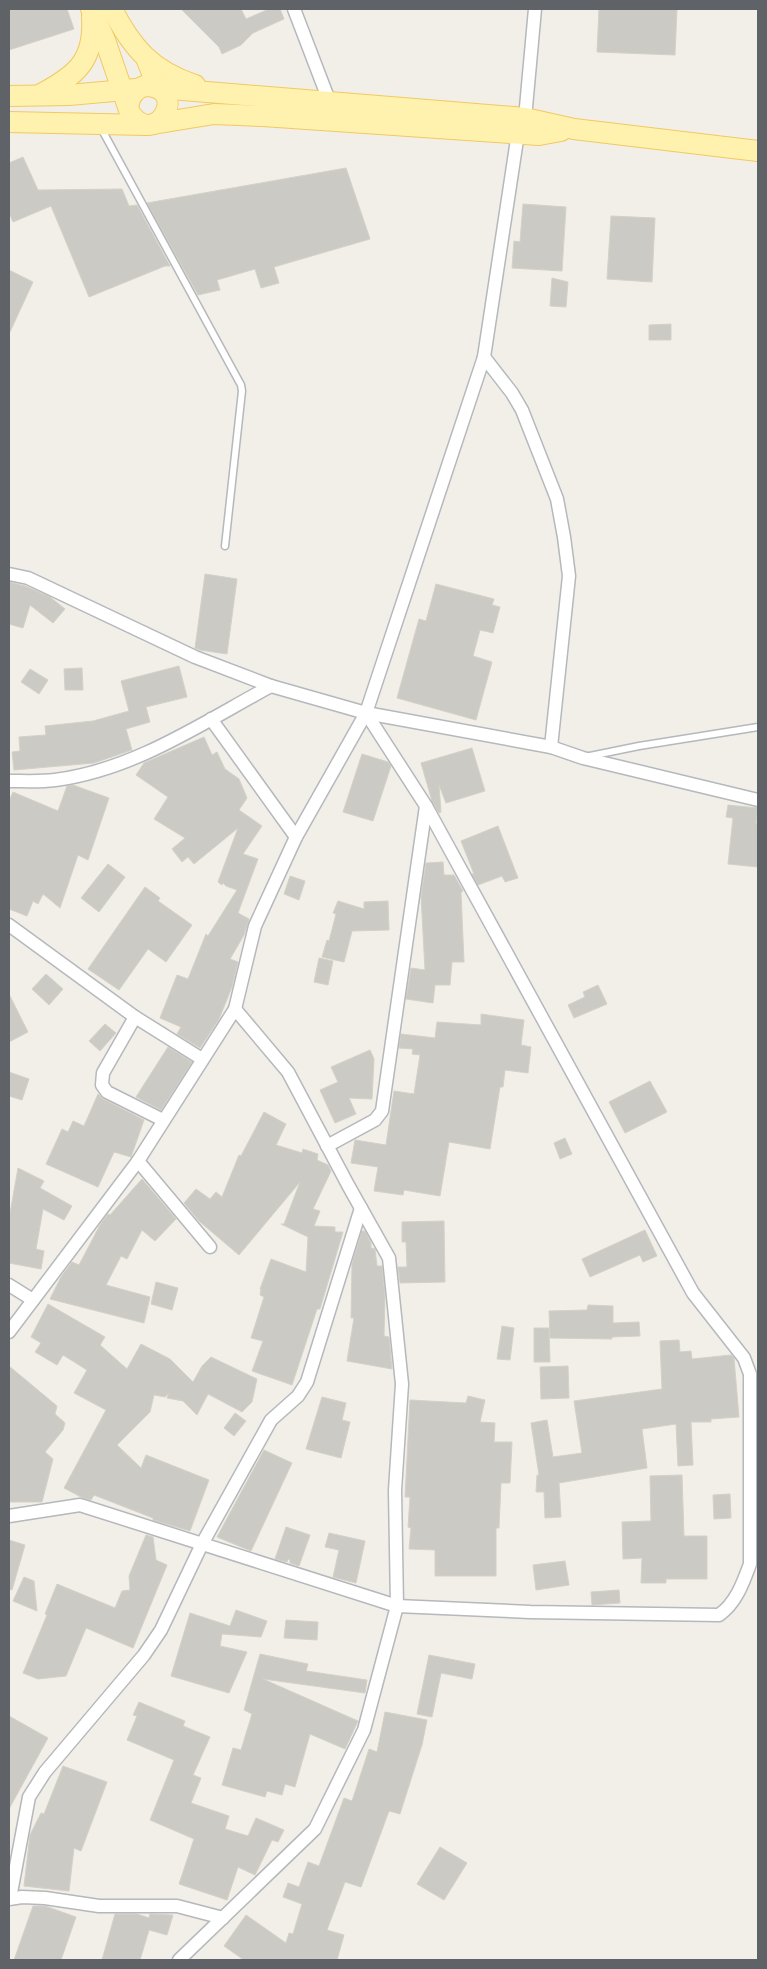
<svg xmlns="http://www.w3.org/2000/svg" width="767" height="1969" viewBox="0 0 767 1969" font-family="Commissioner,sans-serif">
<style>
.building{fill:#cccac5;stroke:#d6d1c6}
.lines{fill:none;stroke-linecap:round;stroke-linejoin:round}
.service-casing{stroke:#b5b8bc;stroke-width:9}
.minor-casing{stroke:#b5b8bc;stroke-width:15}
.primary-casing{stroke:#f2c960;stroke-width:22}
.service{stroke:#fff;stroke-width:6}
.minor{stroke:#fff;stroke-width:12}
.primary{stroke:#fff2af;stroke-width:20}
</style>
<rect width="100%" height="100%" fill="#f1efe8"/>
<g class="building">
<path d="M9,9H67L74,29L9,50Z"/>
<path d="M181,9H241L246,19L269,9H280L284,19L253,33L241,45L222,54L219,47Z"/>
<path d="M599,9H677L675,55L597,52Z"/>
<path d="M23,157L38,190L122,189L129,206L137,205L170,266H165L89,297L51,206L13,222L9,212V163Z"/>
<path d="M346,168L370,239L274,267L279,283L261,288L255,269L217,280L220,290L198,295L147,203Z"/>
<path d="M523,204L566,207L562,271L512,268L514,241L520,242Z"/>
<path d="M611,216L655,218L652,282L607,279Z"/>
<path d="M9,270L33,282L9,334Z"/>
<path d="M552,278L568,282L566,307L550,306Z"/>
<path d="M671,324V340H649V325Z"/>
<path d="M205,574L237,579L227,654L200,650L195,648Z"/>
<path d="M9,582L25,586L50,597L65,609L53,623L30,605L23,628L9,624Z"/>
<path d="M436,584L494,599L492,605L500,607L493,633L480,630L473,656L492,662L476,720L397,698L419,619L426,621Z"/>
<path d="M179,666L187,697L146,707L150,722L126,729L132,750L94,763L14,770L12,752L20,751L19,737L46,735L45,726L93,721L129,711L121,681Z"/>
<path d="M82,668L83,690H65L64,669Z"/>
<path d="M30,669L48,680L39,694L21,682Z"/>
<path d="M204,737L212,755L217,752L225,769L239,779L247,798L239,810L262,826L243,854L258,859L238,913L249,919L244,935L230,959L238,962L232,987L219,1019L200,1048L177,1034L181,1027L160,1018L177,975L188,979L206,934L208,936L237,890L226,886L223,883L222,885L218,882L238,828L194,864L188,857L182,862L172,849L185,838L154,819L168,797L136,775L144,763Z"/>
<path d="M472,748L485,791L446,803L439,785L441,812L439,813L432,801L421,763Z"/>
<path d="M362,754L388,762L391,766L373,821L343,812Z"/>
<path d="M73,785L109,798L88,860L78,855L60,908L43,894L38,904L33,901L27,916L9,909V801L13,792L58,811L67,786Z"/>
<path d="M728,805L758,808L756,823L758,824V867L728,864L733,818L726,817Z"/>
<path d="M498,826L518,878L505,882L502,876L478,885L472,874H474L461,841Z"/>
<path d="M443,862L444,875H454L463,891L461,892L464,962H452L450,985H435L433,1003L406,999L411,968L425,970L421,896L426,863Z"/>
<path d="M108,864L125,877L99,912L81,898Z"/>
<path d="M290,876L305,881L299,900L284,894Z"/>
<path d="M145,887L160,898L158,901L192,925L166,962L148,949L119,990L88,969Z"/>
<path d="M338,901L364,909V902L388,901L389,930L352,931L344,962L322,957L327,940L329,941L336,914L333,913Z"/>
<path d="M319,958L333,961L328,985L314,982Z"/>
<path d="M46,974L63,989L49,1005L32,989Z"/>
<path d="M598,985L607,1004L574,1018L568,1005L585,997L583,992Z"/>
<path d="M9,994L28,1032L9,1042Z"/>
<path d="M481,1014L524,1020L521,1045L531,1047L528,1073L505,1070L503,1087H500L490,1149L449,1142L440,1196L404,1190L403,1195L374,1191L378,1167L351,1163L355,1140L386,1145L394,1091L414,1094L420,1055L412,1054L413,1049L399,1048L401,1034L435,1038L437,1022L481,1025Z"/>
<path d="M105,1024L116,1033L100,1051L89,1041Z"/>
<path d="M168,1047L192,1062L161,1110L136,1097Z"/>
<path d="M370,1050L374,1059L372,1099L349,1098L356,1114L335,1123L320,1090L338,1082L331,1067Z"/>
<path d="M9,1072L29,1079L22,1100L9,1096Z"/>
<path d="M650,1081L667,1112L625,1133L609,1102Z"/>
<path d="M98,1094L103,1099L144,1120L131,1157L114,1152L98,1187L46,1164L62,1129L68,1132L73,1121L84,1126Z"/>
<path d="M264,1112L286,1124L276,1145L302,1153L303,1149L318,1154L317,1160L328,1165L331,1171L313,1209L320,1211L314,1226L335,1227V1232H343L320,1309H317L292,1385L252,1371L263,1341L251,1338L264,1297L260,1295L261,1289H260L271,1259L306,1272L308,1237L281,1224H284L300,1182L239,1255L199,1221L184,1203L196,1189L210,1199L216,1192L222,1197L239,1155L241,1156Z"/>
<path d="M565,1138L572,1154L560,1159L554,1143Z"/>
<path d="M18,1168L44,1181L40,1188L72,1206L64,1220L43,1209L36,1249L44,1251L41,1269L9,1263V1219Z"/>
<path d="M142,1179L176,1219L155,1241L142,1230L127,1259L121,1256L106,1285L150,1297L144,1323L50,1299L61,1277L72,1262L79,1265L100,1225L108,1214L110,1215Z"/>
<path d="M444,1221L445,1282L400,1283L398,1267H407L406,1242H402V1222Z"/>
<path d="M645,1230L657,1256L643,1262L640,1255L590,1277L582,1259Z"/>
<path d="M362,1231H365L371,1243V1248L375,1249L377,1266H382L385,1296L384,1336L389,1337L392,1369L347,1361L354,1318H351L352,1264Z"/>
<path d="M156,1282L178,1288L172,1310L151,1304Z"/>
<path d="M48,1304L105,1337L100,1345L127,1369L141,1344L170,1359L193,1382L202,1366L211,1357L257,1379L252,1402L242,1412L208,1394L197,1415L183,1401L167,1398L169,1393L165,1397L154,1395L150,1412L117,1445L141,1468L146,1455L209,1480L190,1531L153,1520V1518L94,1495L91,1500L81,1497L64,1488L106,1410L74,1393L87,1370L63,1355L57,1365L35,1352L41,1343L31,1337Z"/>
<path d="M588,1305L613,1306V1323L639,1322L640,1336L612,1337V1339L550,1338L549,1311L587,1310Z"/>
<path d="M502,1326L514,1328L510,1360L497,1359Z"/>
<path d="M534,1328H549L550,1362H534Z"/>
<path d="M679,1340L680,1352L691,1351L692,1359L731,1355L734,1358L739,1417L711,1419V1422H691L693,1465L678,1466L676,1424L642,1429L647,1468L559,1483L561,1517L545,1518L544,1492H536L537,1475H539L531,1423L547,1420L553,1457L582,1453L574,1401L662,1389L660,1341Z"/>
<path d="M9,1366L57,1406L55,1414L65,1423L63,1430L45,1452L53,1459L42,1502H9Z"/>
<path d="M568,1366L569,1398L541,1399L540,1367Z"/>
<path d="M468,1396L485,1400L480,1422L495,1423L494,1442H512L510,1483H501L499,1528H496V1576H435V1550L409,1549L411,1528L408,1527L410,1497H405L410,1400L466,1403Z"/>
<path d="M322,1397L346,1403L342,1420L350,1422L341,1458L306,1449Z"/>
<path d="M235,1413L246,1421L234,1436L224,1428Z"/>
<path d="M264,1450L292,1463L251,1551L217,1537Z"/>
<path d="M682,1475L684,1536H707V1579H666V1583H641L642,1558L623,1559L622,1522L651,1521L650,1476Z"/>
<path d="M730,1494L731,1518L714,1519L713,1495Z"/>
<path d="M286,1527L310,1535L299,1566L290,1563V1560L288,1559L287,1562L275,1559Z"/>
<path d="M329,1533L365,1541L356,1583L333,1577L339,1550L325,1547Z"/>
<path d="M146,1535L153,1537L156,1560L167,1565L133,1648L86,1628L66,1676L38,1679L23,1673L47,1615L45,1614L57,1584L115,1608L122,1591L130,1590L129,1576Z"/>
<path d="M9,1540L25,1545L12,1590L9,1589Z"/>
<path d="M565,1561L569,1585L536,1590L533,1565Z"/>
<path d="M24,1577L34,1581L37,1611L13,1601Z"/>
<path d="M619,1590L620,1603L592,1605L591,1592Z"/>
<path d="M236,1610L267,1621L261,1637L222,1634L220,1646L247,1652L229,1693L171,1676L190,1613L230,1626Z"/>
<path d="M286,1620L318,1622L317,1640L284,1638Z"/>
<path d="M260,1654L308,1664L306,1671L367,1680L365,1693L263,1679L358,1721L345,1749L310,1734L295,1787L285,1784L282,1795L267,1791L265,1797L222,1785L233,1748L241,1750L252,1714L244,1710Z"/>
<path d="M429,1655L475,1664L472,1679L441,1673L432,1717L417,1714Z"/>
<path d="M139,1702L185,1721L183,1726L210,1737L193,1775L201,1778L191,1803L229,1816L225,1829L248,1836L256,1818L284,1830L278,1842L272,1840L255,1875L238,1867L227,1900L179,1884L194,1839L150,1820L174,1760L127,1740L137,1716L133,1715Z"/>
<path d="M385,1712L427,1720L422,1745L400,1814L389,1811L361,1887L345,1882L327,1930L344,1935L337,1960H244L224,1946L246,1915L286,1943L289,1933L293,1934L302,1904L283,1897L288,1883L299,1887L308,1862L319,1866L344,1798L352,1801L369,1749L377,1752Z"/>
<path d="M9,1716L48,1738L9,1809Z"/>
<path d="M63,1766L107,1782L81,1851L74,1848L69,1891L24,1886L30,1835L41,1813L44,1814Z"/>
<path d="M440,1847L467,1863L444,1900L417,1884Z"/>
<path d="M33,1906H45L76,1917L61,1960H14Z"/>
<path d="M115,1914H137L149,1918L150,1914L173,1915L167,1935L149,1930L140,1960H102Z"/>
</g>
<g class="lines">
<defs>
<g id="service">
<path d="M101,128L241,385L242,391L225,546"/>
<path d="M590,756L639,746L758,727"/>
</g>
<g id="minor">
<path d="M294,9L330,103"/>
<path d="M525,118L535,9"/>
<path d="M484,357L512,393L522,410L557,499L564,537L569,576L551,747"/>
<path d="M9,574L28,578L195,657L271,686L366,713L551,747L583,758L758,800"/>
<path d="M211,719L296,837"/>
<path d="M9,781C24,781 40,782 55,780C134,770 202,723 271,686"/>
<path d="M9,925L135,1017L202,1059"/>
<path d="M135,1017L103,1073L102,1085L107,1092L163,1120"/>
<path d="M327,1146L375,1120L382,1111L426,806"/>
<path d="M138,1161L210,1247"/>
<path d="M9,1285L33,1300"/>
<path d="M9,1332L138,1161L235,1009L255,926L296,837L366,713L484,357L518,133"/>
<path d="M9,1516L80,1505L397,1606L530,1612L719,1615C736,1603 743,1583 750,1564V1374L744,1358L693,1293L426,806L366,713"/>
<path d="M10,1898L29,1797L45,1772L144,1655L161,1630L202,1544L271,1420L298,1396L307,1382L361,1208"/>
<path d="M9,1899L22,1897L45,1898L99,1906H177L223,1918"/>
<path d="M179,1960L315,1829L364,1730L397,1606L395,1490L402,1384L389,1258L348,1185L288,1072L235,1009"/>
</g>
<g id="primary">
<path d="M91,9L105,40L130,113C156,151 192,86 144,86C134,90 130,96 128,107"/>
<path d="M112,9C132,48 152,71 195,85"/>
<path d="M146,58L158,88L525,118L574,129L758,151"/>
<path d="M41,94C77,75 95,60 92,16"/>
<path d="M9,96L69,95L136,89"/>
<path d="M9,122L146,125"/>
<path d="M153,124L214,114L263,116L539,135L561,131"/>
</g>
</defs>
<use href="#service" class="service-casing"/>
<use href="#minor" class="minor-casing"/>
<use href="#primary" class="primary-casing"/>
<use href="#service" class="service"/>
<use href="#minor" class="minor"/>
<use href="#primary" class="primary"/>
</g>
<rect width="767" height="1969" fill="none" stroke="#5f6368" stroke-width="20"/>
</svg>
